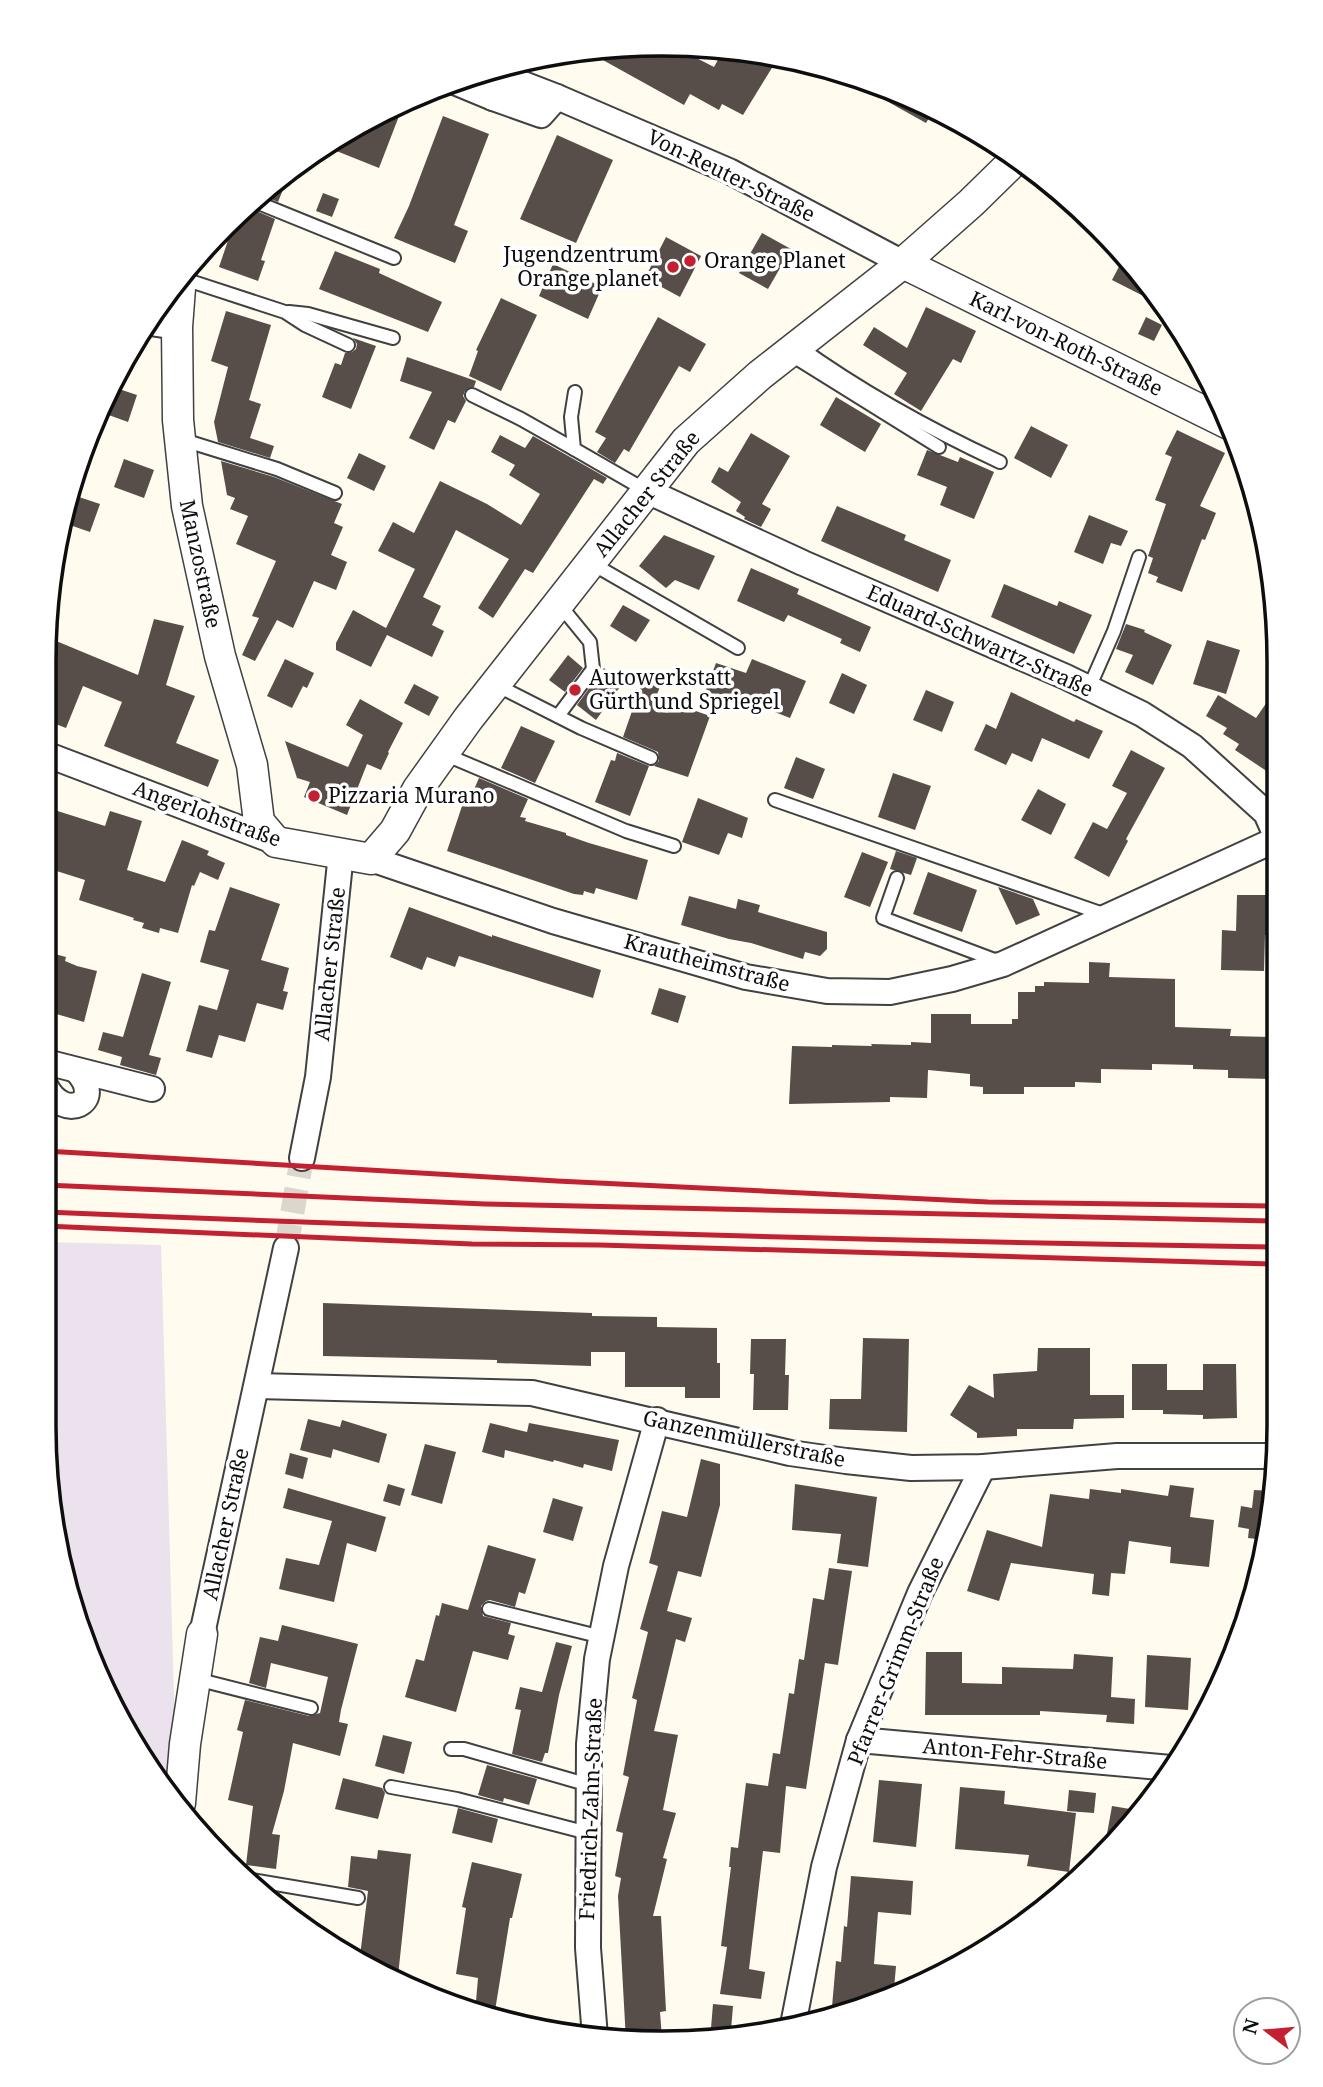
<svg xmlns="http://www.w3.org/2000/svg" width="1323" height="2087" viewBox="0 0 1323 2087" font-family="'Noto Serif',serif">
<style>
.industrial{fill:#ebe2ed}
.building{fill:#574e4a}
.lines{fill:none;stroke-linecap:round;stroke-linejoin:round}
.minor-tunnel{stroke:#dbd7cc;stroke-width:24;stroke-dasharray:24 12;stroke-linecap:butt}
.service-casing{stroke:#414141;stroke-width:16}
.minor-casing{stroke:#414141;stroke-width:28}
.tertiary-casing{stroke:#414141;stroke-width:33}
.service{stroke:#fff;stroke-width:12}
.minor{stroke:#fff;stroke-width:24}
.tertiary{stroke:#fff;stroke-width:30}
.rail{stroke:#c32032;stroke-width:5}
.poi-dot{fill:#c32032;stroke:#fff;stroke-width:2.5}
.labels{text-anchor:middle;stroke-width:7;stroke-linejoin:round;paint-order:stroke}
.street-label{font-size:21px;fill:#0e0e0e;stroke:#fff}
.poi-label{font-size:21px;fill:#0e0e0e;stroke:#fff;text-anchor:start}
.rim{fill:none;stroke:#0e0e0e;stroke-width:3.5}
</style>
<rect width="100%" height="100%" fill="#fffbee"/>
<path class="industrial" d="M45,1242L161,1245L177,1800L148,1769L76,1624L44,1425Z"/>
<g class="building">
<path d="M673,46L714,67L724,49L778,58L743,115L722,104L719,110L690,94L684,105L583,49Z"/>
<path d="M887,90L935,108L926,123L883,99Z"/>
<path d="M404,103L379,168L334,150L339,136L353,126Z"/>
<path d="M443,116L489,134L454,225L468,231L455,263L394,238L409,206Z"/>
<path d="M557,135L613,160L576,243L520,219Z"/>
<path d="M290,172L278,202L259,194L260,193Z"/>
<path d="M323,193L339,199L332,217L316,211Z"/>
<path d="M245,206L275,219L261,260L265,261L258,281L219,267L236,217Z"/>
<path d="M762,233L791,249L768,289L739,273Z"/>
<path d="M666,237L701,256L680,297L645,278Z"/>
<path d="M335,251L380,269L379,273L442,302L428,332L319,289Z"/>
<path d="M1124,257L1151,285L1165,307L1112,280Z"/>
<path d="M553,264L602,287L588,319L539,296Z"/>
<path d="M501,298L537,315L501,391L469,376L478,351L476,350Z"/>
<path d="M926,307L976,331L961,363L953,359L921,411L894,394L907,373L863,345L874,327L907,348Z"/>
<path d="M226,311L271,325L249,400L261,404L250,438L274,446L270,458L218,442L214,422L228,367L211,361Z"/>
<path d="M658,317L706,344L690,372L679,366L629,452L624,449L615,463L597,452L606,438L595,432Z"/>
<path d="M1146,317L1162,325L1154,341L1138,334Z"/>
<path d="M353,338L376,346L351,409L322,397L335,363L341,365L345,353L352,352L356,349L357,344Z"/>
<path d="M407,357L476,381L474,387L465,391L463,396L466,401L455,423L448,420L434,450L409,438L432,392L400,381Z"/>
<path d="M113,387L137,395L128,422L103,413Z"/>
<path d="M836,397L881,424L865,452L820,425Z"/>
<path d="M1031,426L1068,445L1051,478L1014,458Z"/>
<path d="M1177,430L1225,453L1200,506L1216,513L1205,540L1202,539L1182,592L1156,582L1158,577L1148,573L1153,558L1148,556L1166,504L1155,500L1172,457L1165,454Z"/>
<path d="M751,433L790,456L762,504L771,509L761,527L744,519L745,517L736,511L741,502L711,482L719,467L728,472Z"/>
<path d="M500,435L525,448L533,436L607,478L603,484L594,479L533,573L525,569L493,618L478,608L509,559L456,530L423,597L441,606L432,625L444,631L432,657L387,635L371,667L336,650V643L353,610L386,628L415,569L378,551L393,522L414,533L440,481L487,504L521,525L540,494L509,475L515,465L491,452Z"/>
<path d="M927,450L958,462L960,457L994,472L974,519L940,505L947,487L917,475Z"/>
<path d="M359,453L386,466L374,491L347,478Z"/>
<path d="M124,459L154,470L144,498L114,487Z"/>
<path d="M221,461L274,477L342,504L334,523L343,527L331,555L347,562L336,590L314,581L293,628L277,620L255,661L242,655L259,618L252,616L276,561L236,544L248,516L230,509L235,498L227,495Z"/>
<path d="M73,495L100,504L90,532L64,523Z"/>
<path d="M837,506L906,535L904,540L951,560L938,592L821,541Z"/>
<path d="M1089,515L1128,531L1121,546L1111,543L1103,564L1074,552Z"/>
<path d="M664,535L715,556L699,590L675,580L666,588L639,566Z"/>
<path d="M751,568L799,589L797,594L871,627L860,652L840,643L842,639L788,615L784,622L737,601Z"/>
<path d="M1004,584L1057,606L1059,601L1092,615L1074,654L991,617Z"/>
<path d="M623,605L650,620L636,642L610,626Z"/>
<path d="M154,619L184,626L166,685L195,696L176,743L219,760L208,787L104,746L122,702L83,686L66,728L48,721L49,638L138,675Z"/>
<path d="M1126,624L1145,630L1144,632L1172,645L1153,685L1125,672L1133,655L1116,649Z"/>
<path d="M1207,640L1240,650L1226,694L1193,684Z"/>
<path d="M568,655L583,668L565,692L549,680Z"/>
<path d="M285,659L314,673L307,688L303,686L292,708L267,696Z"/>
<path d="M752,659L806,681L790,718L752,703L750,709L705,693L716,663L746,673Z"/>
<path d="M604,668L622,684L596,720L577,705Z"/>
<path d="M646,671L663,679L656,697L710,716L688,777L654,766L659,761L658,752L623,737Z"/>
<path d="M842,673L867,685L854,714L829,703Z"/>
<path d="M414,684L439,697L429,716L404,703Z"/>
<path d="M1278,686L1277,765L1271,774L1235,750L1239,744L1223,734L1227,728L1206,716L1218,695L1256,718Z"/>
<path d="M926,690L954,702L942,732L913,720Z"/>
<path d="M1011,692L1074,722L1076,719L1103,731L1089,759L1042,738L1032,762L1012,753L1006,765L974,750L986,724L996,729Z"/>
<path d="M360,699L403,723L388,752L389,753L381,770L367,764L347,815L304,797L310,782L297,778L285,741L348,767L363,735L346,725Z"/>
<path d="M521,726L555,741L535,783L501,768Z"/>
<path d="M1131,750L1165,768L1126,839L1128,841L1109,877L1074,858L1093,822L1107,829L1127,793L1112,786Z"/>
<path d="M617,753L649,766L630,816L595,802L611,760L615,761Z"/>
<path d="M796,757L825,769L813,799L784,788Z"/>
<path d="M893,773L931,786L915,830L878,817Z"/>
<path d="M479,778L528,799L520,817L526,818L525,821L566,833V835L589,843L648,860L637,900L596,888L594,894L584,891L583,895L574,894L447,851L464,800L469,801Z"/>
<path d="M1038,789L1066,804L1051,835L1021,820Z"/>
<path d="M698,798L748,818L742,838L728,833L719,855L682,842Z"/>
<path d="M48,808L105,826L110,811L142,821L127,870L165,882L182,840L209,851L207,855L225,863L218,880L200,872L194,886L192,885L178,933L160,928L159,933L142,928L144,923L133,920L134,918L79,900L85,880L47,868Z"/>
<path d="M896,851L917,858L911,875L890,869Z"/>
<path d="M862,852L888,862L870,907L844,897Z"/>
<path d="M928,872L977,890L962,932L913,914Z"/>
<path d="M230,887L280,904L261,960L289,968L283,991L288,992L283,1010L257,1003L245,1042L219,1035L212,1058L186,1051L199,1005L217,1010L229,970L200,962L209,930L215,931Z"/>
<path d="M998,887L1033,899L1040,915L1016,925Z"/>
<path d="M1237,895H1277V935H1265L1264,971L1221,970L1222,930L1236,931Z"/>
<path d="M689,896L736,909L738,899L760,905L758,912L827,932V949L820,956L805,952L803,959L751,943L729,939L681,925Z"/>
<path d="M409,907L492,937V935L601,970L593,998L459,956L455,967L427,957L422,970L390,957Z"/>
<path d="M47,952L66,957L65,961L77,966L97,971L84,1022L46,1011Z"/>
<path d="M1089,962L1110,963L1109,977L1175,979V1027L1231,1029L1230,1036L1276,1037V1079L1228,1078V1070L1193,1069V1065L1152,1064V1070L1101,1069V1083L1075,1082V1087H1024V1094H983V1087L970,1086V1074L928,1070L927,1098L890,1097V1102L789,1104L792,1046L832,1047V1045L872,1046L871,1044L911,1045V1042L931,1043V1014H971V1024H1012V1019H1018V992H1035V986H1044V982L1089,983Z"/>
<path d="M142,973L171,982L149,1055L161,1058L156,1075L120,1065L122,1057L98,1050L103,1032L123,1037Z"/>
<path d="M659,988L686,996L678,1023L651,1014Z"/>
<path d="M323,1303L592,1313V1316L657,1317V1327L717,1328V1363H720V1398H685V1387H625V1352H591V1366L497,1363V1360L323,1356Z"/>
<path d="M863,1338L909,1339L907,1432L829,1429L830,1399H861Z"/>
<path d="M751,1339H786L785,1375H789L788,1410H753L754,1374H750Z"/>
<path d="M1038,1348H1090V1395H1124V1418L1074,1419L1073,1429H1017V1436L977,1438V1433L950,1415L969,1385L994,1398L993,1374L1037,1371Z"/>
<path d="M1132,1364H1167V1390H1203V1364H1236L1237,1418L1203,1419V1415L1163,1414V1410H1132Z"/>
<path d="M308,1419L340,1427L342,1420L387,1434L379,1463L333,1449L331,1458L300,1450Z"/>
<path d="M490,1423L527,1432L529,1423L619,1440L612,1471L584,1464L583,1468L554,1460L553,1462L505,1450L504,1458L482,1452Z"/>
<path d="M425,1444L456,1452L442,1504L411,1495Z"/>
<path d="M290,1453L308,1458L303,1479L285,1474Z"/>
<path d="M701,1459L720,1464V1505L701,1577L678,1571L667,1611L692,1618L685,1642L676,1639L654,1731L678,1735L663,1810L676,1813L663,1858L667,1859L653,1916H661L666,2011L660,2012L662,2038L626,2041L618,1896L621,1878L615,1876L623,1833L616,1831L629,1777L623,1775L637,1700L632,1698L648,1632L640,1629L658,1566L649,1563L662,1511L687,1517Z"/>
<path d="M388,1484L405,1489L400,1506L383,1501Z"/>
<path d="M795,1484L877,1497L868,1567L837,1563L841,1534L792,1530Z"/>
<path d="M1170,1485L1194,1488L1190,1517L1214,1520L1209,1567L1170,1563L1171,1547L1129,1541L1125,1574L1111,1573L1109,1596L1092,1594L1094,1574L1011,1563L999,1601L967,1591L987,1530L1042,1547L1050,1494L1089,1499L1090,1489L1121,1493V1489L1168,1496Z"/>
<path d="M288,1488L386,1517L376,1552L347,1543L334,1602L279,1589L286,1558L319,1565L332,1521L283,1508Z"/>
<path d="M1254,1490L1274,1491V1506L1265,1540L1248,1538L1249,1529L1238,1527L1241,1506L1252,1508Z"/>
<path d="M553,1498L583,1507L573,1541L543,1532Z"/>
<path d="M488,1545L536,1559L525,1594L519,1592L515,1607L490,1600L486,1601L481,1606L483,1616L511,1623L508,1634L515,1636L508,1660L473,1651L456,1712L405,1697L416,1659L424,1661L436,1615L439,1616L442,1603L468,1610Z"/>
<path d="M829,1568L852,1571L838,1665L825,1663L806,1789L786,1786L780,1853L763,1851L749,1969L765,1972L761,1999L720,1994L727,1947L721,1946L731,1867H729L731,1847L738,1848L746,1783L768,1786L773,1753L780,1754L789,1693L794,1694L799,1659L804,1660L813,1598L824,1600Z"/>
<path d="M282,1625L358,1644L341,1710L339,1722L348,1724L340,1756L293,1743L284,1791L272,1834L280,1835L276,1869L246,1865L253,1806L228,1800L243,1732L237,1730L245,1700L309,1716L320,1713L328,1677L271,1663L266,1688L249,1683L260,1637L278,1641Z"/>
<path d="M556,1642L572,1646L559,1695L548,1753H545L542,1762L512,1754L521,1710L515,1709L520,1687L542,1692Z"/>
<path d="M926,1652H962V1683L1002,1684V1667L1073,1669L1074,1654L1113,1657L1111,1697L1135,1699L1134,1724L1106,1722L1107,1715L1040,1711V1715H925Z"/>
<path d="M1147,1655L1191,1658L1188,1710L1145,1707Z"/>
<path d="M383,1735L412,1742L404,1774L375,1766Z"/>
<path d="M487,1765L537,1779L529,1805L504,1798L503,1802L478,1795Z"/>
<path d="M343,1778L382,1788L385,1793L378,1819L335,1809Z"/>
<path d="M879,1780L922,1784L916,1847L873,1842Z"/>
<path d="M960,1787L1005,1791L1004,1804L1076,1813L1069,1872L1027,1866L1029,1855L955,1849Z"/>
<path d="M1069,1790L1096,1793L1094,1813L1067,1811Z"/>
<path d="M1112,1806L1142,1811L1105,1845Z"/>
<path d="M458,1808L498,1819L492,1843L452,1833Z"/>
<path d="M378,1850L411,1854L398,1976L360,1956L368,1891L348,1887L351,1856L377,1859Z"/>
<path d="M472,1862L522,1874L512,1918H510L494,2017L475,2013L478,1978L456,1974L466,1908L462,1907Z"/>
<path d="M851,1876L913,1881L911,1915L878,1912L874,1964L896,1966L894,1989L831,2018L836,1961L841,1962L844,1926L847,1927Z"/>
<path d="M713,2004L733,2006L731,2030L711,2028Z"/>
</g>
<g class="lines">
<path class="minor-tunnel" d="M286,1248L302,1158"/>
<defs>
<g id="service">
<path d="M251,200L394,258"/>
<path d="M181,278L285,312L305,325L348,345"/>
<path d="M289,312L308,314L393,338"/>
<path d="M798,346C862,392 929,429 1000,462"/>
<path d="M788,353L939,447"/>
<path d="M575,392L571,417L574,449L647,491"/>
<path d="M472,395L521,419L574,449"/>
<path d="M180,439L277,469L335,493"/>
<path d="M591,563L738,648"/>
<path d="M494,684L581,728L651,758"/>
<path d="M1089,688L1114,631L1139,557"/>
<path d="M558,716L593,669L590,642L559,604"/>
<path d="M444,754L626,831L674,846"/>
<path d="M775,800L1106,915"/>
<path d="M897,878L883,918L1000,962"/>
<path d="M489,1609L602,1637"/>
<path d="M196,1679L311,1708"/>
<path d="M451,1749H464L589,1785"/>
<path d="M391,1787L457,1799L588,1833"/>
<path d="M252,1880L358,1898"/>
</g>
<g id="minor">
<path d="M500,75L557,97L729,171L903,263"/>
<path d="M452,81L493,98L502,67"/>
<path d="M493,98L541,115L557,97"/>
<path d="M150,323L177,327"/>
<path d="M647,491L803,563L1066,677L1142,714L1192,746L1266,813L1277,838"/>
<path d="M48,755L276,842"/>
<path d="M371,859L553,921L746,977L827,991L890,992L952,979L1003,964L1277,839"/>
<path d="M46,1062L152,1089"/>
<path d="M46,1087C64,1122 105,1103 78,1072"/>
<path d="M302,1158L318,1077L341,853"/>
<path d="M257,1386L532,1393L790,1453L846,1461L911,1468L983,1467L1117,1456H1274"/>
<path d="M202,1634L286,1248"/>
<path d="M859,1740L1171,1768"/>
<path d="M793,2025L824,1867L859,1740L920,1593L983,1467"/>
<path d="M595,2037L588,1948L589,1744L597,1659L616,1566L657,1420"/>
</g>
<g id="tertiary">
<path d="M903,263L1229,424"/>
<path d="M181,275L177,327L178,420L187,506L220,656L252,765L259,822L276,842L371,859L395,831L418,789L468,719L686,441L760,375L903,263L971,203L1017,158"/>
<path d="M180,1803L185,1744L202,1634"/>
</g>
</defs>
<use href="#service" class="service-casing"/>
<use href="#minor" class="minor-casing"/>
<use href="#tertiary" class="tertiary-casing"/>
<use href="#service" class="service"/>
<use href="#minor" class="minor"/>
<use href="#tertiary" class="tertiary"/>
<g class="rail">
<path d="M45,1151L557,1181L988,1202L1275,1206"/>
<path d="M45,1185L485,1204L1275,1221"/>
<path d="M45,1212C455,1229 865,1241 1275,1247"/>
<path d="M45,1226L472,1244L599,1245L1275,1264"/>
</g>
</g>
<g class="poi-dot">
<circle cx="690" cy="261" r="7"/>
<circle cx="673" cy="267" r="7"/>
<circle cx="575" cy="690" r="7"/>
<circle cx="314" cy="796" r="7"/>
</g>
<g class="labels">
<g class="street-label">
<text transform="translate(731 176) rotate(26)" y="7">Von-Reuter-Straße</text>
<text transform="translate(1066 344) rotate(26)" y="7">Karl-von-Roth-Straße</text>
<text transform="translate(647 494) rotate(-51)" y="7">Allacher Straße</text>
<text transform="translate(200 564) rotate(78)" y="7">Manzostraße</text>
<text transform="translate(980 641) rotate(24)" y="7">Eduard-Schwartz-Straße</text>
<text transform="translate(207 814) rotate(20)" y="7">Angerlohstraße</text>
<text transform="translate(707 963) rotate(15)" y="7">Krautheimstraße</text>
<text transform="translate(330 964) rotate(-84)" y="7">Allacher Straße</text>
<text transform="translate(744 1439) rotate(12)" y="7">Ganzenmüllerstraße</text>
<text transform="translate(226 1524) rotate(-78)" y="7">Allacher Straße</text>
<text transform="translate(896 1661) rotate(-68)" y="7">Pfarrer-Grimm-Straße</text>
<text transform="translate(1015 1754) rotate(5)" y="7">Anton-Fehr-Straße</text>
<text transform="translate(591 1809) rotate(-88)" y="7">Friedrich-Zahn-Straße</text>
</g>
<g class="poi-label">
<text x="659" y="262" text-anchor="end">Jugendzentrum<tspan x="659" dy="24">Orange planet</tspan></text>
<text x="704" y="268">Orange Planet</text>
<text x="589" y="685">Autowerkstatt<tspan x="589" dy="24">Gürth und Spriegel</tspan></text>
<text x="328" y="803">Pizzaria Murano</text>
</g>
</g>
<path d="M0 0H1323V2087H0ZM661 56H662A605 605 0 0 1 1267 661V1426A605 605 0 0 1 662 2031H661A605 605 0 0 1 56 1426V661A605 605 0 0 1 661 56Z" fill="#fff" fill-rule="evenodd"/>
<path class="rim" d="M661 56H662A605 605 0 0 1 1267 661V1426A605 605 0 0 1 662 2031H661A605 605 0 0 1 56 1426V661A605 605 0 0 1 661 56Z"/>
<g transform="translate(1267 2031) rotate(286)"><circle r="33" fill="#ffffff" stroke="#9f9f9f" stroke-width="2"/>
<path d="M0-5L12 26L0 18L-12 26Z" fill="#c32032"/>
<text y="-10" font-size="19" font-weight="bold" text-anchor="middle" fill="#0e0e0e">N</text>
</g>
</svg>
